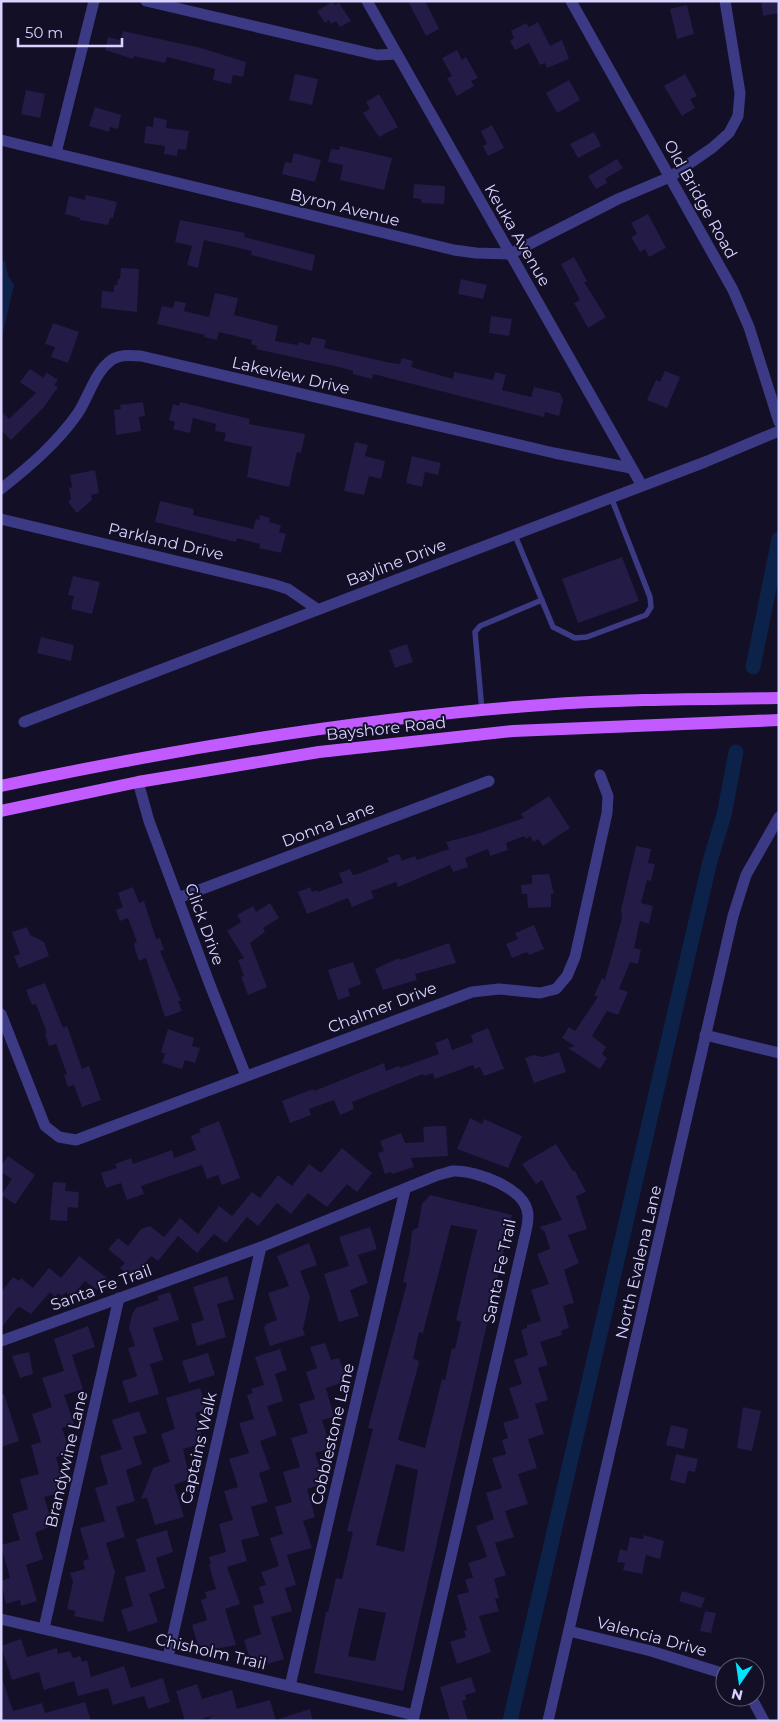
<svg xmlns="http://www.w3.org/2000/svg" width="780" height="1722" viewBox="0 0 780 1722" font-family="Montserrat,sans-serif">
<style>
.water{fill:#0c2248}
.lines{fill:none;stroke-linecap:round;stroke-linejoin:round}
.canal{stroke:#0c2248;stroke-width:15}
.building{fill:#241b47;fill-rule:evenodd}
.lane{stroke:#3d3a85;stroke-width:5.5}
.street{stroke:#3d3a85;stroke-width:11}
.primary{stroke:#c25bff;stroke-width:12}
.labels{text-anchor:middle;stroke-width:4;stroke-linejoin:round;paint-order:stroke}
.street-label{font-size:16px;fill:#d9d4ff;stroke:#130f26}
</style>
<rect width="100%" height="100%" fill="#130f26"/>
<path class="water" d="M1,259L5,262L8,275L14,285L1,341Z"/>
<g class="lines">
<g class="canal">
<path d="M753,667L779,539"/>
<path d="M510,1721L710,861L724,815L736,752"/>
</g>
</g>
<g class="building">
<path d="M408,1H425L439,29L426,36Z"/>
<path d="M761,1H778L779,13L763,16Z"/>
<path d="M332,2L335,5L339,3L351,21L340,27L336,21L331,24L329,20L325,23L317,11Z"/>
<path d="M687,5L694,34L677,39L670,9Z"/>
<path d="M538,22L550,46L562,40L569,59L547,68L545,63L540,65L529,43L515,50L510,41L514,38L511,31L526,23L529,27Z"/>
<path d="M123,31L201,48L246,62L243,77L233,75L231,84L213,80L215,69L167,57L165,63L134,56L133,59L105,50L108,37L120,40Z"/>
<path d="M457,50L462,60L466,57L478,78L471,81L474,86L457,96L447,78L452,76L442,58Z"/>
<path d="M295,74L318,79L312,105L289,100Z"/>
<path d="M685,74L697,96L690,99L695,108L682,116L664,86Z"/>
<path d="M569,80L580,100L557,113L546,93Z"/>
<path d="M26,90L45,94L40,118L21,114Z"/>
<path d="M379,94L398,127L379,137L363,113L370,109L366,102Z"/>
<path d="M95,107L121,115L118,129L110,127L109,132L89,126Z"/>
<path d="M154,117L167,120L166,128L189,131L186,150L178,149L177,156L164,154L165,146L144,143L146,126L153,127Z"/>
<path d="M492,125L504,148L488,156L483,146L487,144L481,131Z"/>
<path d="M594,132L601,146L578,158L570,144Z"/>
<path d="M340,146L392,158L384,190L340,180L343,165L328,162L331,149L339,150Z"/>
<path d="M294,153L321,160L315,182L282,174L285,162L291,163Z"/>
<path d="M617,159L623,168L605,179L607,183L596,189L588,176Z"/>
<path d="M414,184L445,186L444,204L422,203L421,199L413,198Z"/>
<path d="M86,195L117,202L113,218H110L108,225L80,220V218L65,214L69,196L85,200Z"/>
<path d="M648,214L666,248L649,257L645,249L640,252L631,237L637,234L631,223Z"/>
<path d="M180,220L245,233L244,237L315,255L312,271L251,255L252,251L204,240L198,268L187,265L192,246L175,242Z"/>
<path d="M574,257L587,281L584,282L606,317L588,328L574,303L580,300L561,264Z"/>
<path d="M121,268L139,269L137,312L101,308L102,291L114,292V285H117L118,279H120Z"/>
<path d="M461,279L487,285L483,299L458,294Z"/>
<path d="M215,293L238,298L234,315L278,326L275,341L298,345L299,342L310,345L312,337L326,340L324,348L391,363L400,364L402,358L413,361L411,367L453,379L454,372L493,380L495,372L506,375L502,390L531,397L534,387L560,393L563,400L559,416L545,412L544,417L373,374L372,379L353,374V371L343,368L256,349L257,346L251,344L252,340L219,332L217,340L204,337L205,335L157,324L162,306L173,308L175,301L186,303L184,311L209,317Z"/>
<path d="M491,316L512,319L509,336L489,333Z"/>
<path d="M53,323L79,332L68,363L51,357L55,347L45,344Z"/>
<path d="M30,369L44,378L46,372L58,380L54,385L58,387L44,407L11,440L1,430V411L9,419L36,393L20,382Z"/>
<path d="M665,371L680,377L667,408L647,400L656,380L660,382Z"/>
<path d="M143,402L145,416L139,417L141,431L116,435L114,410L121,409L120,405Z"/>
<path d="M180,402L250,419L249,424L305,434L301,453L297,452L289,487L247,477L252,447L224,441L226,433L215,431L216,424L193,418L190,433L173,429L175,422L169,420L173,404L179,406Z"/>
<path d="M355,442L368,445L365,456L385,461L381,479L369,476L364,495L344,491Z"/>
<path d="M412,456L441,463L438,475L425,472L422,487L406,483Z"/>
<path d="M95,470L99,493L91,495L92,500L77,513L68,502L71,499L69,488L72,487L70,475Z"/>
<path d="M160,501L194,509L193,515L253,529L256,519L259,520L260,515L270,518L269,522L281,525L279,532L286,534L281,553L259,548L260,544L237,538L236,542L155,522Z"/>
<path d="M622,557L639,601L578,623L562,579Z"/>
<path d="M73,576L100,582L92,614L71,609L74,596L68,595Z"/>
<path d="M41,637L74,645L71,661L37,653Z"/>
<path d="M407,644L413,662L395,668L389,650Z"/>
<path d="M549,796L570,828L543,846L538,839L534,842L530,836L526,839L524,836L506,843L508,850L490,856L488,849L465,858L468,867L453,872L450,865L398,887L396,882L371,891L374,898L352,907L348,898L307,914L298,892L310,887L312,892L317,890V892L343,883L339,873L350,869L353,875L358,874L389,862L387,858L399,854L402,861L415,856L417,860L449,849L446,842L477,834L524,818L521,814Z"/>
<path d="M636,846L651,849L648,863L655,864L651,881L647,880L641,903L653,906L649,924L640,921L634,948L641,950L638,964L630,962L619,989L628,992L618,1015L607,1011L592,1036L606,1047L602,1054L607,1058L600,1069L568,1048L575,1046L562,1038L569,1027L575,1031L598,997L594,996L602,978L605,980L622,918L621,910Z"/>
<path d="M549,874L554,894H551V907L528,908L527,894H522L521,885L532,884V875Z"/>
<path d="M133,887L139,903L144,901L156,939L160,938L164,950L160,951L181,1001H178L182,1011L165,1017L146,958L139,961L135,949L134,943L137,942L128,918L120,921L116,910L123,907L118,893Z"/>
<path d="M270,903L279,918L263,928L265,932L250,943L267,987L248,995L241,977L244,976L238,960L244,958L227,931L241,922L237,915L253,906L256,912Z"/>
<path d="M534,925L544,949L529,955L527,952L512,958L506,944L518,939L515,933Z"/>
<path d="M27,927L30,935L44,942L49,956L19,968L14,956L20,954L12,932Z"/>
<path d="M449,943L456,963L415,974L417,980L383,990L375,969L399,958L400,960Z"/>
<path d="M353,962L361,984L348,989L350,996L338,1000L328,970Z"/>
<path d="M45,983L63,1028L67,1026L82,1069L89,1066L101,1100L82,1107L74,1085L68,1087L64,1075L67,1074L56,1044L49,1046L45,1034L47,1033L36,1004L32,1005L26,990Z"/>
<path d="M488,1028L504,1069L484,1076L480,1067L475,1069L473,1065L435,1079L433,1073L424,1076L423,1074L352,1102L354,1109L340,1115L334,1100L309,1109L311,1115L290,1123L282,1101L313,1089L314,1091L384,1063L386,1071L399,1066L400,1068L439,1054L435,1043L448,1038L452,1050L473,1042L471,1035Z"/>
<path d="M168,1029L194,1038L192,1046L200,1048L195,1063L185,1060L182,1069L162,1063L165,1054L161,1052Z"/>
<path d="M559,1052L566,1072L534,1083L525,1058L533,1055L543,1057Z"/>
<path d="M470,1118L482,1124L484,1119L522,1136L508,1168L457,1149Z"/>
<path d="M219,1121L240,1178L222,1185L218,1175L207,1179L202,1165L141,1186L144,1194L127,1200L121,1183L106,1188L101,1173L117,1168L115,1164L131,1158L133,1164L172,1150L174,1158L196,1150L191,1136L201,1132L199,1129Z"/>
<path d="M438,1126H446L448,1156L411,1158L414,1167L392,1174L391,1172L385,1174L378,1153L384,1151L380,1141L401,1133L405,1143L424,1142L423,1127Z"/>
<path d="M556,1144L573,1171H575L586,1192L576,1196L587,1229L568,1235L579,1263L564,1270L574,1303L563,1306L569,1328L561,1331L562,1335L540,1342L548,1365L538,1368L548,1400L535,1404L544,1434L528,1439L537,1468L518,1474L528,1504L505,1511L514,1537L495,1543L506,1575L494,1579L499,1598L495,1599L499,1611L479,1616L491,1652L457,1664L450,1642L466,1637L464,1631L467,1630L457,1595L469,1592L465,1580L473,1577L468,1563L487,1557L476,1526L494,1519L486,1493L502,1488L492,1458L506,1454L502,1440L508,1438L503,1423L519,1418L509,1388L522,1384L514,1360L528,1355L521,1330L527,1328V1325L541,1321L531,1290L549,1284L537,1254L550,1249L545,1232L539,1227L562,1220L542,1180L536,1184L522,1164Z"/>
<path d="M342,1148L372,1173L357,1192L347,1184L327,1207L308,1193L291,1214L277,1203L258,1226L247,1217L226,1243L214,1234L197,1253L178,1236L158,1261L151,1256L132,1278L120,1268L125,1263L108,1249L118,1238L128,1246L141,1229L150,1226L164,1237L180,1218L198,1234L219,1206L232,1216L252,1192L260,1198L278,1175L292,1186L309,1164L321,1173Z"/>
<path d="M8,1156L35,1175L15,1204L1,1195L12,1179L1,1172V1166Z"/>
<path d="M53,1182L66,1183L65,1191L79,1192L78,1208L68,1207L67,1221L50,1220Z"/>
<path d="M430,1195L512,1215L403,1691L314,1673L326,1612H328L336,1578L342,1579L353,1532L347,1531L373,1429L368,1428L374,1405L407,1283L403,1282L410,1250L412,1231L418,1227L422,1204ZM451,1225L477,1230L456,1320L461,1322L455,1349L452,1348L445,1380L442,1379L425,1448L398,1440L419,1363L418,1360L413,1359L419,1332L423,1333ZM396,1464L418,1470L404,1552L376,1545ZM359,1608L386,1613L375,1661L348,1656Z"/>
<path d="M370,1227L377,1249L358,1255L368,1283L350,1290L359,1316L339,1322L324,1274L349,1266L339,1237Z"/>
<path d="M309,1243L317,1265L300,1271L310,1297L303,1329L305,1335L270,1346L264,1328L266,1324L277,1320L268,1293L289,1286L277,1256Z"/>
<path d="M79,1256L107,1278L97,1290L85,1281L71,1297L66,1292L62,1296L58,1293L55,1297L50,1292L31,1314L20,1307L17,1308L1,1328V1292L13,1277L19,1281L21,1278L33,1288L49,1268L61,1278Z"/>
<path d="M227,1276L234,1299L217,1304L226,1337L197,1346L191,1324L204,1320L193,1287Z"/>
<path d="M170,1292L179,1320L153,1328L163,1360L150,1364L159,1394L129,1403L122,1381L137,1376L128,1348L135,1346L129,1328L132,1314L136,1308L159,1300L157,1296Z"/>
<path d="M88,1326L95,1347L72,1355L83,1389L64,1395L74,1424L62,1428L69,1449L64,1451L65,1455L56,1457L62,1478L69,1484L58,1487L60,1493L44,1497L53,1525L35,1533L43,1559L26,1565L37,1601L21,1606L20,1600L6,1604L1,1581L10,1578L1,1545L20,1540L12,1514L28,1509L20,1479L39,1474L31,1445L41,1442L32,1414L52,1407L42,1378L64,1371L54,1339Z"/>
<path d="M325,1343L331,1360L339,1358L347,1381L326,1388L334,1417L322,1420L331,1448L315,1453L325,1483L307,1489L315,1517L303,1521L312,1548L287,1555L296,1585L285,1588L292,1611L271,1617L284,1659L268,1664L266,1658L251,1662L244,1640L261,1634L253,1606L264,1603L259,1587L266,1585L261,1572L279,1566L270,1538L283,1534L275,1507L292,1502L283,1472L300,1467L291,1438L308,1433L299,1404L315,1399L306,1372L317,1368L310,1347Z"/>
<path d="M280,1349L287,1370L275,1374L283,1401L267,1406L277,1435L260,1441L270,1469L259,1473L268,1502L251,1507L259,1536L241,1540L247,1561L227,1567L240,1604L225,1609L236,1645L205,1651L203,1645L198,1646L192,1625L207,1620L201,1600L207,1598L205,1592L216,1589L209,1565L211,1564L209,1557L226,1552L219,1524L233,1520L224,1491L238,1487L229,1459L249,1453L239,1423L254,1419L247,1395L253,1393L251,1389L264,1385L255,1357Z"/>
<path d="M29,1352L33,1374L20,1378L12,1356Z"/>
<path d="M208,1353L215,1375L189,1383L182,1361Z"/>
<path d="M200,1388L207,1409L195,1413L202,1437L195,1439L197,1445L183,1449L190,1479L174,1485L184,1517L155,1525L147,1498L141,1499L153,1468L170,1462L161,1434L175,1429L166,1398Z"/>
<path d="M1,1394H4L19,1441L1,1447Z"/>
<path d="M743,1407L761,1411L752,1451L737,1448Z"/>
<path d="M139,1411L147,1433L133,1437L142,1464L126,1470L135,1501L116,1507L125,1537L106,1543L115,1572L103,1622L74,1616L75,1611L67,1609L73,1582L70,1573L85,1569L83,1561L89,1559L80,1528L105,1521L95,1488L108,1484L100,1456L122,1449L112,1420Z"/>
<path d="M671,1425L688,1429L684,1449L666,1445Z"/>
<path d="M676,1454L698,1459L695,1472L688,1471L685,1484L670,1480Z"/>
<path d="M167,1530L173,1552L156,1558L165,1588L149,1594L158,1622L128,1632L121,1610L133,1606L125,1577L146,1571L136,1539Z"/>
<path d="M644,1535L664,1541L660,1559L646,1555L642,1574L623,1570L625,1563L617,1562L620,1549L627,1551L630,1537L643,1539Z"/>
<path d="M682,1591L705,1598L701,1608L679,1601Z"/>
<path d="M705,1611L716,1613L711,1633L700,1631Z"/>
<path d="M21,1639L27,1657L57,1648L58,1654L70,1651L73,1658L80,1656L82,1662L87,1660L91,1677L124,1666L131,1688L163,1678L170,1702L148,1709L144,1696L113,1705L108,1688L78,1696L74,1681L44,1690L39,1672L12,1680L1,1646Z"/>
<path d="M471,1677L476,1692L465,1695L466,1700L462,1701L468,1721H450L440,1687Z"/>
<path d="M1,1681H3L13,1711L42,1703L45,1713L85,1702L91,1721H1Z"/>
<path d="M197,1684L202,1699L232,1690L237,1709L270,1700L276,1721H209V1718L215,1715L196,1721H185L176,1691Z"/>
<path d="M310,1709L313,1721H279V1719Z"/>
</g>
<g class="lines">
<g class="lane">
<path d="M514,533L553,627L575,638L587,637L646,615L651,607L650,597L611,497"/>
<path d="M482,711L475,632L480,626L542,600"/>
</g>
<g class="street">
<path d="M146,1L377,55L397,54"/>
<path d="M367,1L641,484"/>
<path d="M571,1L733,290L749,327L779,422"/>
<path d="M1,140L454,250L476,253L510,254L618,199L670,177L712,148L729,133L738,116L740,93L725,1"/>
<path d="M56,153L94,1"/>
<path d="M1,489C30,466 57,443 78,413C88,398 94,375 108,363C116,354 130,355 141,356L554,453L631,468"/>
<path d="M1,519L272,584L288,589L317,609"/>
<path d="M24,722L705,462L779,431"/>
<path d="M138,782L149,821L210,985L246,1076"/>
<path d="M178,898L489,781"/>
<path d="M1,1014L45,1126L59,1137L76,1140L472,992L499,989L540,993L556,989L567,976L575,957L607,813L608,796L600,775"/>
<path d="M705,1035L779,1053"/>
<path d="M1,1341L261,1247L438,1175C443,1174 448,1172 453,1171C476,1170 528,1189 528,1216C528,1221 527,1227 526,1231L413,1721"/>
<path d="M1,1619L414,1715"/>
<path d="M44,1628L119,1298"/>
<path d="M569,1631L651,1651L725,1674"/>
<path d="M168,1657L261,1247"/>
<path d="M290,1686L405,1190"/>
<path d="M751,1697L764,1721"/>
<path d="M548,1721L733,916L746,875L779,817"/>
</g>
<g class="primary">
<path d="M1,786C180,748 360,718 542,705C621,699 700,699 779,698"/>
<path d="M1,811L138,782L319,752L513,731L779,720"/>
</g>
</g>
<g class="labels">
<g class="street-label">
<text transform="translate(701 199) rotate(61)" y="6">Old Bridge Road</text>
<text transform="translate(345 207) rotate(14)" y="6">Byron Avenue</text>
<text transform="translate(518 235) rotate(60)" y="6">Keuka Avenue</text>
<text transform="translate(291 375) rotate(13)" y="6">Lakeview Drive</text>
<text transform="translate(166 541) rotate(13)" y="6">Parkland Drive</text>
<text transform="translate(396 562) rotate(-21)" y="6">Bayline Drive</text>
<text transform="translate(386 728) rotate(-6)" y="6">Bayshore Road</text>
<text transform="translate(328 824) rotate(-21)" y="6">Donna Lane</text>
<text transform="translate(205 924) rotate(70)" y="6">Glick Drive</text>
<text transform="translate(382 1007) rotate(-21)" y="6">Chalmer Drive</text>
<text transform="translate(638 1262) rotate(-77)" y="6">North Evalena Lane</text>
<text transform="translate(499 1271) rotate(-78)" y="6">Santa Fe Trail</text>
<text transform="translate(101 1287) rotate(-20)" y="6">Santa Fe Trail</text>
<text transform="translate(332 1434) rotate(-77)" y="6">Cobblestone Lane</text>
<text transform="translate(198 1448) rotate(-77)" y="6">Captains Walk</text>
<text transform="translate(66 1459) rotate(-77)" y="6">Brandywine Lane</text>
<text transform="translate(652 1636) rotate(15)" y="6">Valencia Drive</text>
<text transform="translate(211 1651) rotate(13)" y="6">Chisholm Trail</text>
</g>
</g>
<rect width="780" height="1722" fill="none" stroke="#d9d4ff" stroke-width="5"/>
<g transform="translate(740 1682) rotate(193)"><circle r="24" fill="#130f26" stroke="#625e7d"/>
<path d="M0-4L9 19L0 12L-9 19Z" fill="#00e5ff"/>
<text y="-8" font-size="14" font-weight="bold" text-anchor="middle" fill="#d9d4ff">N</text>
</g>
<path d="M18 38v8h104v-8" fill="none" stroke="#d9d4ff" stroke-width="2.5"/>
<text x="25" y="38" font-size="15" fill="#d9d4ff" stroke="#130f26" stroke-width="4" paint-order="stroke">50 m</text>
</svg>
